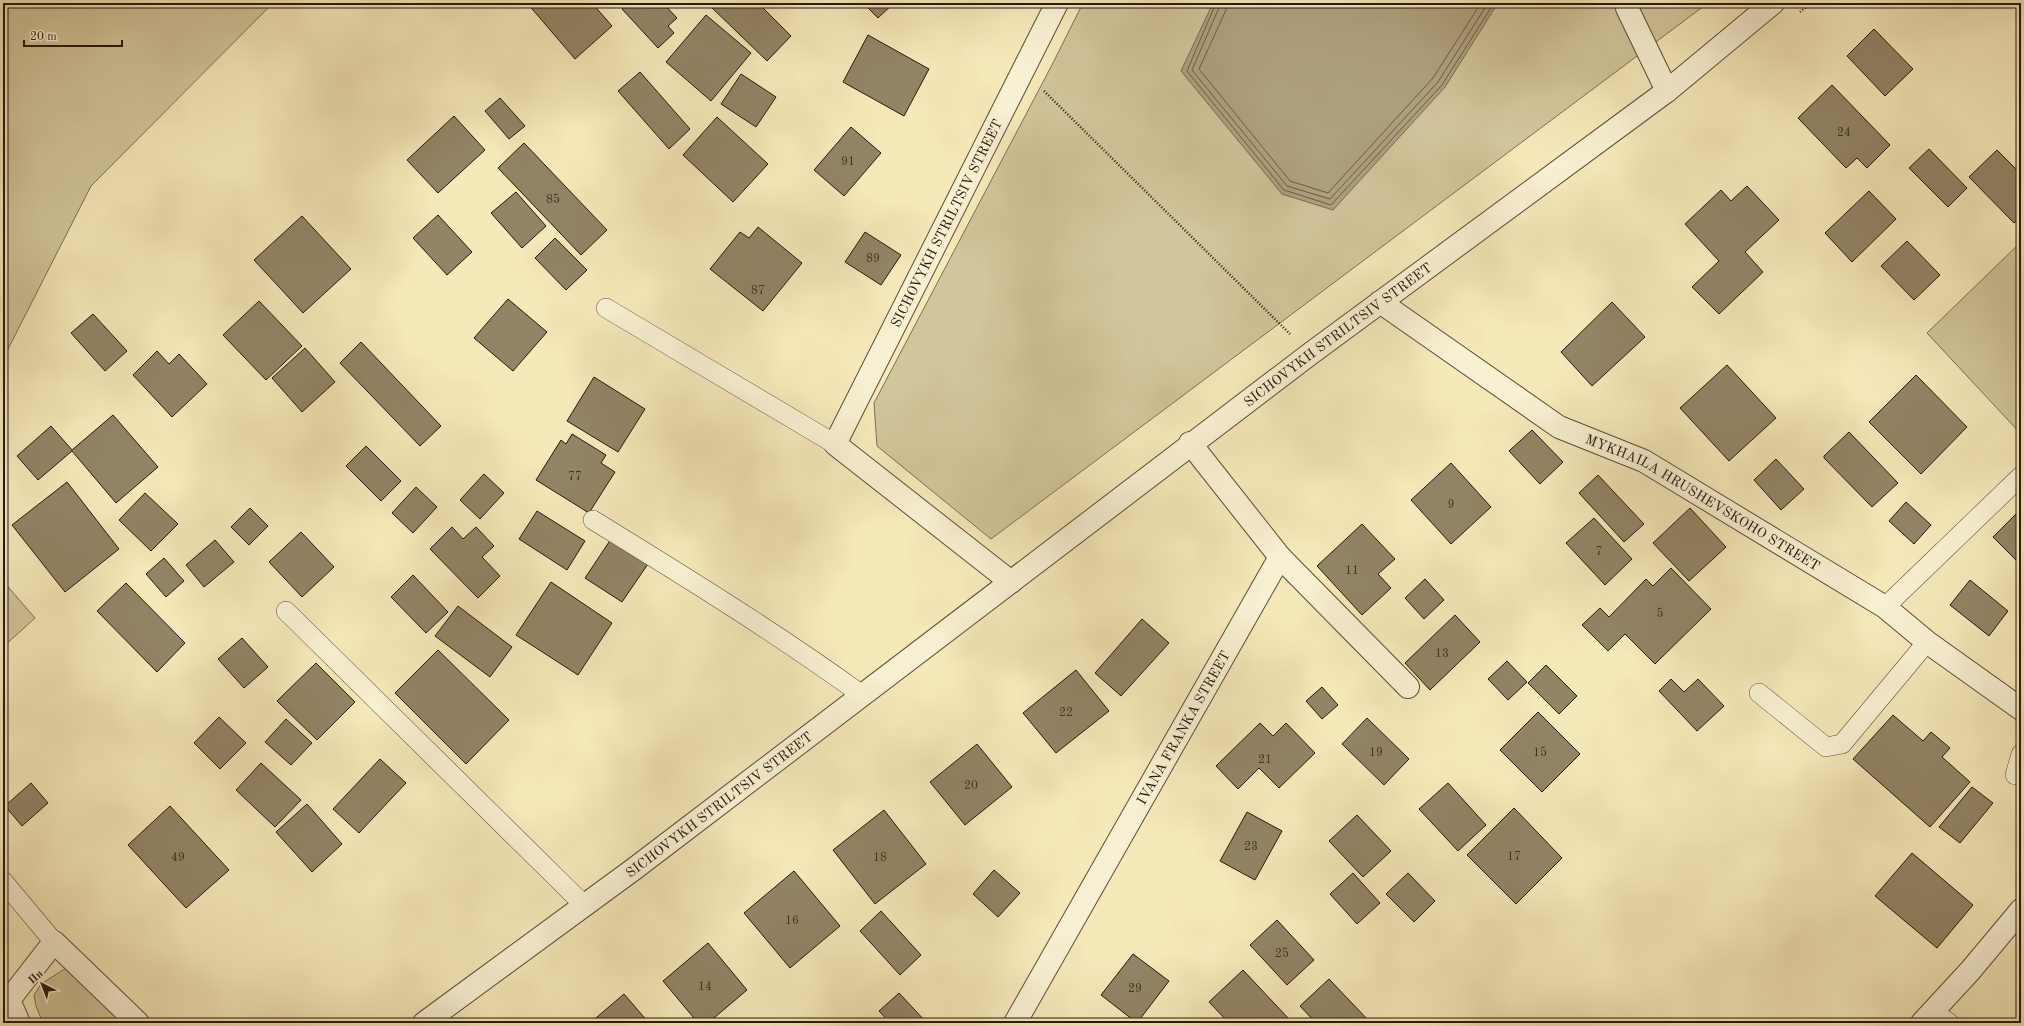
<svg xmlns="http://www.w3.org/2000/svg" width="2024" height="1026" viewBox="0 0 2024 1026" font-family="'Old Standard TT',serif">
<style>
.green{fill:#d2c59b;stroke:#7c6e53}
.water{fill:#afa17e;stroke:#786a50}
.lines{fill:none;stroke-linecap:round;stroke-linejoin:round}
.shore{stroke:#6a5c44;stroke-width:1}
.building{fill:#928465;stroke:#26180b}
.service-casing{stroke:#5a4c36;stroke-width:20}
.minor-casing{stroke:#5a4c36;stroke-width:24}
.tertiary-casing{stroke:#5a4c36;stroke-width:24}
.path{stroke:#26180b;stroke-width:2.5;stroke-dasharray:1 2;stroke-linecap:butt}
.service{stroke:#f8f0d2;stroke-width:19}
.minor{stroke:#f8f0d2;stroke-width:22}
.tertiary{stroke:#f8f0d2;stroke-width:22}
.labels{text-anchor:middle;stroke-width:3;stroke-linejoin:round;paint-order:stroke}
.number-label{font-size:12px;fill:#413322}
.street-label{font-size:14px;fill:#26180b;stroke:#f8f0d2}
</style>
<rect width="100%" height="100%" fill="#f5e8b9"/>
<filter id="stains"><feTurbulence type="fractalNoise" baseFrequency=".005" numOctaves="4"/><feColorMatrix values="0 0 0 0 .2 0 0 0 0 .09 0 0 0 0 .02 0 0 0 .5 -.17"/></filter>
<radialGradient id="worn" r=".72"><stop offset=".6" stop-color="#630" stop-opacity="0"/><stop offset="1" stop-color="#630" stop-opacity=".3"/></radialGradient>
<g class="green">
<path d="M3,3H273L91,186L3,359Z"/>
<path d="M1083,3H1708L991,539L877,446L874,403L1053,63Z"/>
<path d="M2021,242V434L1927,333Z"/>
<path d="M3,581L35,618L3,647Z"/>
<path d="M66,968L126,1023H43L36,1006L34,995L41,984Z"/>
</g>
<path class="water" d="M1213,3H1498L1445,87L1333,210L1282,194L1181,71Z"/>
<g class="lines">
<g class="shore">
<path d="M1216,3L1187,71L1284,190L1331,205L1442,85L1494,3"/>
<path d="M1221,3L1192,70L1287,186L1330,199L1438,82L1488,3"/>
<path d="M1227,3L1226,10L1199,69L1290,181L1328,193L1433,78L1481,3"/>
</g>
</g>
<g class="building">
<path d="M527,3H592L612,26L575,59Z"/>
<path d="M628,3H663L677,18L668,26L674,33L658,48L622,9Z"/>
<path d="M707,3H758L791,36L767,61Z"/>
<path d="M863,3H894L878,18Z"/>
<path d="M706,15L751,53L711,101L666,62Z"/>
<path d="M1874,29L1913,69L1885,96L1847,56Z"/>
<path d="M868,35L929,69L904,116L843,82Z"/>
<path d="M640,72L690,129L669,149L618,91Z"/>
<path d="M741,74L776,97L756,127L721,104Z"/>
<path d="M1832,85L1890,145L1867,168L1857,158L1846,168L1798,118Z"/>
<path d="M500,98L525,126L509,139L485,111Z"/>
<path d="M454,116L485,150L438,193L407,160Z"/>
<path d="M717,117L768,164L733,202L683,155Z"/>
<path d="M851,127L881,153L844,196L814,170Z"/>
<path d="M524,143L607,230L581,255L498,168Z"/>
<path d="M1929,149L1967,188L1948,207L1909,168Z"/>
<path d="M1997,150L2021,174V217L2014,223L1969,177Z"/>
<path d="M1747,186L1779,220L1745,252L1763,272L1719,314L1692,287L1719,261L1685,224L1721,190L1731,201Z"/>
<path d="M1869,191L1896,219L1852,262L1825,233Z"/>
<path d="M516,192L546,226L522,248L491,213Z"/>
<path d="M438,215L472,252L447,275L413,238Z"/>
<path d="M302,216L351,269L303,313L254,260Z"/>
<path d="M758,227L802,263L763,311L710,269L740,232L749,238Z"/>
<path d="M865,232L901,255L881,285L845,262Z"/>
<path d="M555,238L587,270L566,290L535,258Z"/>
<path d="M1907,241L1940,275L1914,300L1881,266Z"/>
<path d="M508,299L547,332L513,371L474,338Z"/>
<path d="M259,301L302,346L266,380L223,335Z"/>
<path d="M1612,302L1645,337L1592,386L1561,352Z"/>
<path d="M93,314L127,351L105,371L71,333Z"/>
<path d="M361,342L441,426L420,446L340,363Z"/>
<path d="M305,348L335,382L302,412L272,378Z"/>
<path d="M157,351L169,364L179,354L207,384L172,417L133,375Z"/>
<path d="M1727,365L1776,418L1729,461L1680,408Z"/>
<path d="M1916,375L1967,427L1921,474L1869,422Z"/>
<path d="M594,377L645,409L618,452L567,421Z"/>
<path d="M113,415L158,467L116,503L72,451L38,480L17,456L51,426L72,450Z"/>
<path d="M1532,430L1563,462L1540,484L1509,451Z"/>
<path d="M1849,432L1898,483L1872,507L1824,458V456Z"/>
<path d="M572,434L606,455L601,463L615,472L589,513L536,480L561,440L566,444Z"/>
<path d="M366,446L401,481L381,501L346,466Z"/>
<path d="M1776,459L1804,489L1781,510L1754,480Z"/>
<path d="M1451,463L1491,507L1451,544L1411,500Z"/>
<path d="M484,474L504,493L480,519L460,500Z"/>
<path d="M1598,475L1644,524L1624,542L1579,493Z"/>
<path d="M67,482L119,549L65,592L12,525Z"/>
<path d="M416,487L437,507L413,533L392,513Z"/>
<path d="M145,493L178,524L151,551L119,520Z"/>
<path d="M1906,502L1931,525L1914,544L1889,521Z"/>
<path d="M250,508L268,526L249,545L231,527Z"/>
<path d="M1690,508L1726,547L1689,581L1653,543Z"/>
<path d="M2021,509V565L1993,537Z"/>
<path d="M537,511L585,541L567,570L519,539Z"/>
<path d="M1594,518L1632,559L1605,585L1566,543Z"/>
<path d="M1362,524L1395,559L1378,574L1391,588L1362,615L1317,566Z"/>
<path d="M452,527L463,539L476,527L494,546L482,557L500,576L478,598L430,549Z"/>
<path d="M301,532L334,567L302,597L269,562Z"/>
<path d="M613,536L650,561L622,602L585,578Z"/>
<path d="M215,540L234,562L204,587L186,565Z"/>
<path d="M164,558L184,581L166,597L146,574Z"/>
<path d="M1671,568L1711,609L1655,664L1625,634L1608,651L1582,625L1600,608L1609,617L1646,579L1653,586Z"/>
<path d="M413,575L448,612L426,633L391,597Z"/>
<path d="M1425,579L1444,600L1424,619L1405,598Z"/>
<path d="M1970,580L2008,611L1989,636L1950,605Z"/>
<path d="M551,582L612,623L578,675L516,635Z"/>
<path d="M126,583L185,643L157,672L97,611Z"/>
<path d="M458,606L512,647L490,677L435,636Z"/>
<path d="M1455,615L1480,642L1430,690L1405,663Z"/>
<path d="M1142,619L1169,643L1121,696L1095,673Z"/>
<path d="M242,638L268,667L244,688L218,659Z"/>
<path d="M438,650L509,720L466,764L395,693Z"/>
<path d="M1507,661L1527,682L1508,700L1488,679Z"/>
<path d="M316,663L355,702L317,740L277,701Z"/>
<path d="M1546,665L1577,696L1559,714L1528,683Z"/>
<path d="M1076,670L1109,711L1056,753L1023,713Z"/>
<path d="M1671,679L1684,692L1698,679L1724,706L1697,731L1659,691Z"/>
<path d="M1322,687L1338,705L1322,719L1306,701Z"/>
<path d="M1538,712L1580,754L1542,792L1500,750Z"/>
<path d="M1893,715L1923,741L1931,732L1950,748L1942,757L1970,782L1930,827L1853,759Z"/>
<path d="M219,717L246,743L220,769L194,743Z"/>
<path d="M1367,718L1409,759L1384,785L1342,744Z"/>
<path d="M286,719L312,743L291,765L265,742Z"/>
<path d="M1260,723L1273,736L1286,723L1315,753L1279,788L1259,768L1238,789L1216,766Z"/>
<path d="M977,744L1012,787L965,825L930,782Z"/>
<path d="M380,759L406,783L359,833L333,809Z"/>
<path d="M261,763L301,800L275,827L236,790Z"/>
<path d="M31,783L48,803L22,826L5,806Z"/>
<path d="M1448,783L1486,825L1458,851L1419,809Z"/>
<path d="M1972,787L1993,803L1960,843L1939,827Z"/>
<path d="M307,804L342,844L312,872L276,832Z"/>
<path d="M170,806L229,870L186,908L128,845Z"/>
<path d="M1514,808L1562,858L1516,904L1467,855Z"/>
<path d="M884,810L926,864L875,904L833,850Z"/>
<path d="M1247,812L1282,831L1255,880L1220,861Z"/>
<path d="M1357,815L1391,851L1363,877L1329,841Z"/>
<path d="M1912,853L1973,905L1937,948L1875,896Z"/>
<path d="M994,870L1020,893L998,917L973,894Z"/>
<path d="M794,871L840,926L790,968L744,913Z"/>
<path d="M1353,873L1380,903L1357,924L1330,894Z"/>
<path d="M1408,873L1435,901L1414,922L1386,894Z"/>
<path d="M881,911L921,955L900,975L860,931Z"/>
<path d="M1277,920L1314,960L1287,985L1250,945Z"/>
<path d="M708,943L747,990L708,1023H698L663,981Z"/>
<path d="M1133,954L1169,981L1137,1023L1101,995Z"/>
<path d="M1243,970L1288,1018L1282,1023H1229L1209,1002Z"/>
<path d="M1329,979L1369,1021L1366,1023H1316L1300,1006Z"/>
<path d="M899,993L927,1023H890L879,1011Z"/>
<path d="M624,994L649,1023H590Z"/>
</g>
<g class="lines">
<defs>
<g id="service">
<path d="M606,308L835,444"/>
<path d="M593,520C684,576 775,632 862,695"/>
<path d="M1885,607L2021,476"/>
<path d="M286,611L584,905"/>
<path d="M1759,693L1826,747L1842,744L1927,642"/>
<path d="M2015,775L2021,754"/>
<path d="M3,881L54,942"/>
<path d="M1932,1011L1949,1023"/>
</g>
<g id="minor">
<path d="M1626,3L1627,8L1667,91"/>
<path id="s1" d="M1380,302L1559,427L1644,461L1885,607L1927,642L2021,709"/>
<path d="M1280,557L1408,687"/>
<path id="s2" d="M1011,582L835,444L1057,3"/>
<path d="M19,1023L9,1000L54,942L138,1023"/>
<path id="s3" d="M1015,1023L1280,557L1190,443"/>
<path d="M1922,1023L1970,971L2021,910"/>
</g>
<g id="tertiary">
<path id="s4" d="M424,1023L634,869L1310,354L1667,91L1773,3"/>
</g>
</defs>
<use href="#service" class="service-casing"/>
<use href="#minor" class="minor-casing"/>
<use href="#tertiary" class="tertiary-casing"/>
<g class="path">
<path d="M1800,12L1811,3"/>
<path d="M1044,91L1290,334"/>
</g>
<use href="#service" class="service"/>
<use href="#minor" class="minor"/>
<use href="#tertiary" class="tertiary"/>
</g>
<g class="labels">
<g class="number-label">
<text x="1844" y="136">24</text>
<text x="848" y="165">91</text>
<text x="553" y="203">85</text>
<text x="873" y="262">89</text>
<text x="758" y="294">87</text>
<text x="575" y="480">77</text>
<text x="1451" y="508">9</text>
<text x="1599" y="555">7</text>
<text x="1352" y="574">11</text>
<text x="1660" y="617">5</text>
<text x="1442" y="657">13</text>
<text x="1066" y="716">22</text>
<text x="1376" y="756">19</text>
<text x="1540" y="756">15</text>
<text x="1265" y="763">21</text>
<text x="971" y="789">20</text>
<text x="1251" y="850">23</text>
<text x="1514" y="860">17</text>
<text x="178" y="861">49</text>
<text x="880" y="861">18</text>
<text x="792" y="924">16</text>
<text x="1282" y="957">25</text>
<text x="705" y="990">14</text>
<text x="1135" y="992">29</text>
</g>
<g class="street-label">
<text dy="5" stroke="none"><textPath href="#s2" startOffset="471">SICHOVYKH STRILTSIV STREET</textPath></text>
<text dy="5" stroke="none"><textPath href="#s4" startOffset="1144">SICHOVYKH STRILTSIV STREET</textPath></text>
<text dy="5" stroke="none"><textPath href="#s1" startOffset="381">MYKHAILA HRUSHEVSKOHO STREET</textPath></text>
<text dy="5" stroke="none"><textPath href="#s3" startOffset="340">IVANA FRANKA STREET</textPath></text>
<text dy="5" stroke="none"><textPath href="#s4" startOffset="367">SICHOVYKH STRILTSIV STREET</textPath></text>
</g>
</g>
<rect width="2024" height="1026" fill="none" stroke="#f5e8b9" stroke-width="16"/>
<rect x="4" y="4" width="2016" height="1018" fill="none" stroke="#26180b" stroke-width="2"/>
<rect x="8" y="8" width="2008" height="1010" fill="none" stroke="#26180b"/>
<g transform="translate(42 984) rotate(318)" stroke="#f8f0d2" stroke-width="3" paint-order="stroke">
<path d="M0-3L7 15L0 10L-7 15Z" fill="#26180b"/>
<text y="-6" font-size="11" font-weight="bold" text-anchor="middle" fill="#26180b">Пн</text>
</g>
<path d="M24 40v6h98v-6" fill="none" stroke="#26180b" stroke-width="2"/>
<text x="30" y="40" font-size="12" fill="#26180b" stroke="#f8f0d2" stroke-width="3" paint-order="stroke">20 m</text>
<rect width="100%" height="100%" filter="url(#stains)"/>
<rect width="100%" height="100%" fill="url(#worn)"/>
</svg>
